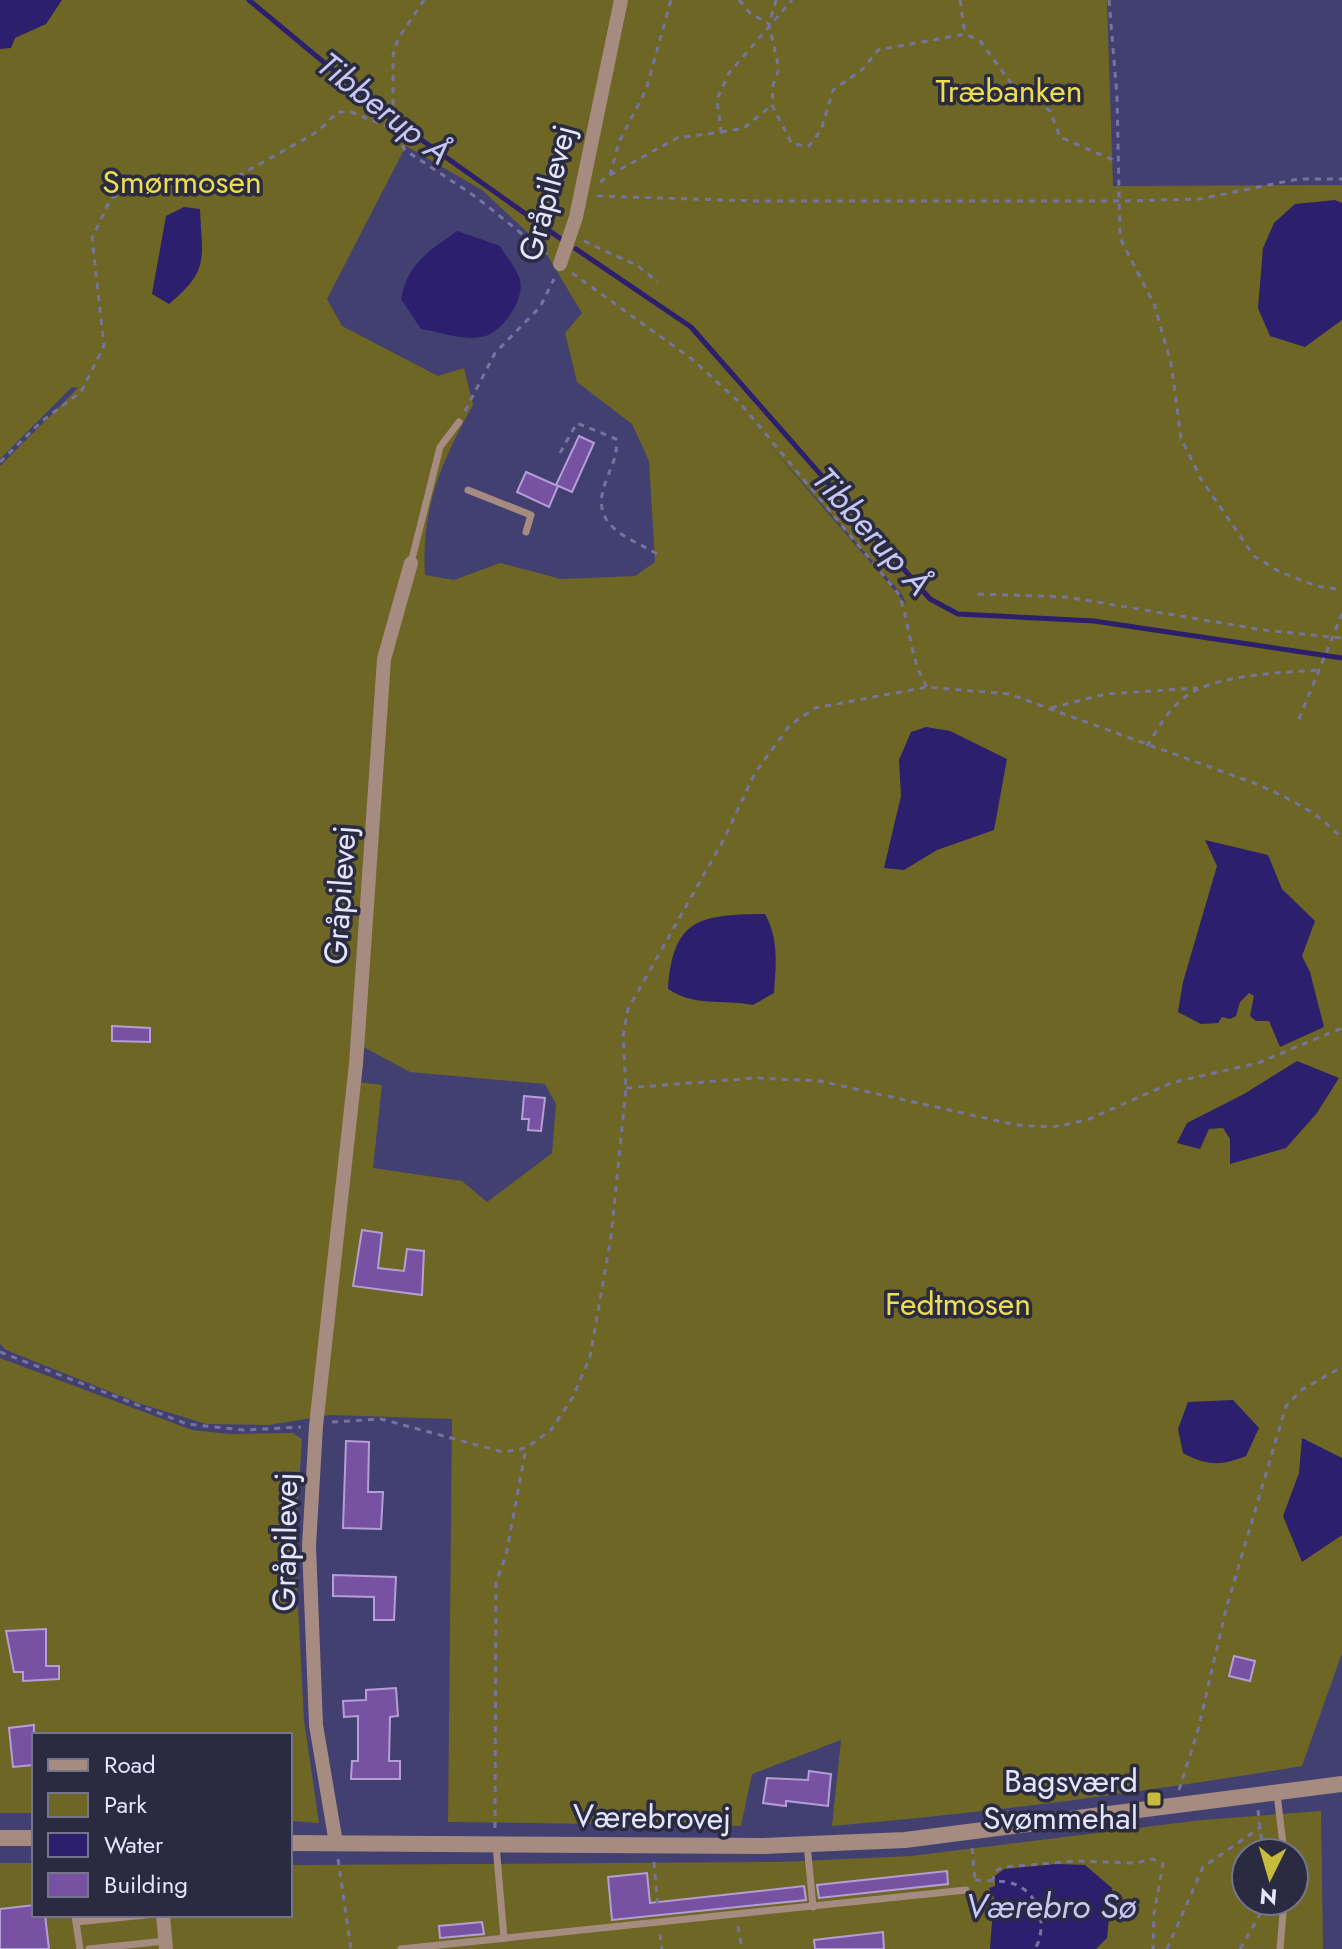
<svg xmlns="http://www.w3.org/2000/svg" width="1342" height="1949" viewBox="0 0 1342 1949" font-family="Jost,sans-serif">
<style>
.green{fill:#6d6625;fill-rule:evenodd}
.water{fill:#2c1f6d}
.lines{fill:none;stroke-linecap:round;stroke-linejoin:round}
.stream{stroke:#2c1f6d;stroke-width:5}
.building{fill:#7751a2;stroke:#b59ed5;stroke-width:2}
.path{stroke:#76749e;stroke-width:3;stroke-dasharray:6 6;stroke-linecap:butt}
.service{stroke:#a68b80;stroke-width:7}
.minor{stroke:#a68b80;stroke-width:14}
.tertiary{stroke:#a68b80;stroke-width:16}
.poi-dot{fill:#c7bb3b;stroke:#2a2a41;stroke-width:3}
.labels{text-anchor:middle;stroke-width:7;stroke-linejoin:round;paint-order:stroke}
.park-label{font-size:32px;fill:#ecde50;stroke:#2a2a41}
.street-label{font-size:32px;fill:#e4e5fe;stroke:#2a2a41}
.poi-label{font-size:32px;fill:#e4e5fe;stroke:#2a2a41;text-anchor:end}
.water-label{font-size:34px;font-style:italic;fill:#c6c7f5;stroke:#2a2a41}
</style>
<rect width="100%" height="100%" fill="#423f71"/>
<g class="green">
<path d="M0,0H1107L1113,186L1342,185V1653L1302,1766C1146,1792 990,1813 832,1826L841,1740L752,1774L741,1826L448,1822L452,1419L330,1415L269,1425L206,1424L138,1403L6,1350L0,1344V466L78,388L72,387L0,459ZM406,146L482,190L541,245L582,313L565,333L577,382L632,424L649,461L655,562L635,576L561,579L500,563L454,580L425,575C421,509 441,462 473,405L464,368L438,376L342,326L327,299ZM764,439L901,593L907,605ZM354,1042L410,1072L545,1084L556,1104L552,1153L487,1202L462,1181L373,1168L382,1085L350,1081Z"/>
<path d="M0,1358L192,1430L230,1434L293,1433L302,1439L295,1547L304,1720L319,1823L290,1821V1735H34V1813H0Z"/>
<path d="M1321,1811L1323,1949H0V1863H34V1915H290V1865L780,1862L911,1856L1202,1820ZM1246,1853H1294V1901H1246Z"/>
</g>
<g class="water">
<path d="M0,0H62L46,24L15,38L11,48L0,49Z"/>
<path d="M1335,200L1342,203V320L1305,347L1270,336L1258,308L1263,248L1274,223L1295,204Z"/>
<path d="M184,207L200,209C202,259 210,270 169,304L152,294L166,216Z"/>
<path d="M457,231L500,246C506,256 517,269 520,280C525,299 503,331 485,336C466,342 440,332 421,329L401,299C408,263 428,252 457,231Z"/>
<path d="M926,727L950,731L1007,759L994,830L937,850L904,870L884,868L901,796L899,760L911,732Z"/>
<path d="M1205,840L1268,855L1282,889L1315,921L1302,956L1310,972L1324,1027L1280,1047L1269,1021H1256L1250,1016L1254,996L1249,993L1240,1002L1236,1016L1230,1019L1222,1017L1218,1023L1201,1024L1178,1012L1183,982L1217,866Z"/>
<path d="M765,914C779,939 776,965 774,993L753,1005C722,999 695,1007 668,989C673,917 701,915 765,914Z"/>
<path d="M1297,1061L1339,1078L1317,1113L1286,1148L1230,1164V1139L1223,1128L1209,1129L1200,1149L1177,1143L1187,1123L1244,1094Z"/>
<path d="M1233,1400L1259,1428L1246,1456C1221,1466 1207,1466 1183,1453L1178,1429L1188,1402Z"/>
<path d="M1302,1438L1342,1458V1535L1302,1562L1283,1516L1299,1473Z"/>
<path d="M1056,1864L1085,1865L1112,1888L1107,1938L1096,1949H990L994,1896L989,1888L995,1886V1876L1004,1869Z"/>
</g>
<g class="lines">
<g class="stream">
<path d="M249,0L392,119L561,239"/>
<path d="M576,249L691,327L930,599L958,614L1094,621L1342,658"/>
</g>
</g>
<g class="building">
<path d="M579,436L594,443L572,492L556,485Z"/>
<path d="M526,472L558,486L549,507L517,492Z"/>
<path d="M112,1026L150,1028V1042L112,1041Z"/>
<path d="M524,1096L545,1098L541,1131L528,1130L529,1119H522Z"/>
<path d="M362,1230L382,1233L378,1268L404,1271L407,1249L424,1251L422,1295L353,1286Z"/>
<path d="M346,1441L369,1442L368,1492H383L381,1529L343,1528Z"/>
<path d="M333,1575L396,1577L394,1620H374V1597L333,1596Z"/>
<path d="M46,1629V1666H59V1679L23,1681V1672H14L6,1631Z"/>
<path d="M1234,1656L1255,1661L1250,1681L1229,1676Z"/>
<path d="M396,1688L398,1716L390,1717L389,1761H400V1779H351L352,1761H358V1716L344,1717L343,1701L366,1700V1690Z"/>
<path d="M34,1725L33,1765L13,1767L9,1728Z"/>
<path d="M809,1771L831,1774L828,1806L786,1801V1806L763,1803L767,1778L808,1780Z"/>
<path d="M947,1871L948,1884L819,1898L817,1885Z"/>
<path d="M647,1873L650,1903L804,1886L806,1900L612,1920L608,1877Z"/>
<path d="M34,1905V1915H45L49,1949H0V1909Z"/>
<path d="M482,1922L484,1934L440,1938L439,1926Z"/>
<path d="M883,1932L884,1949H815L814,1940Z"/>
</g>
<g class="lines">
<g class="path">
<path d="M424,0L398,39L393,55V129L405,150L476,197L547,254"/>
<path d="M739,0L750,13L769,24"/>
<path d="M776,0L769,24L779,69L773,85L772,105L792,144L809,146L821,130L833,90L863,69L878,50L965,34L980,41L1011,83L1050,111L1060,137L1118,162"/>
<path d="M960,0L965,34"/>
<path d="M1109,0L1117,96L1120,238L1154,304L1171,363L1181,438L1201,479L1254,556L1280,572L1317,586L1342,590"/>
<path d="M721,132L744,128L772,105"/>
<path d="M610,175L677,138L721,132L717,99L729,73L792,0"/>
<path d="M600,182L610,175L619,142L646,90L671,0"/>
<path d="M597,196L755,201H1120L1200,199L1298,179H1342"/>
<path d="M584,241L638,266L658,282"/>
<path d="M572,273L692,359L740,403L898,593C911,624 909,658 927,687"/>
<path d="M465,411L495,353L540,307L554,279"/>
<path d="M560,453L577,423L616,439C618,456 612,464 606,481C588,527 627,536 661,556"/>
<path d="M0,462L42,421L81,392L104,346L92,238L111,198L164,181L195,180L222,185L317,132L338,112H351L391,128"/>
<path d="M978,594L1067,597L1263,630L1342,638"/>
<path d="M1051,708L1105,694L1198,688"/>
<path d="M1299,719L1342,614"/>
<path d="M1147,746C1158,729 1168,709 1185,697C1216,674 1280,673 1318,670"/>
<path d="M626,1088L755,1078L820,1081L1016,1125L1053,1127L1087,1120L1171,1083L1258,1063L1342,1028"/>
<path d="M0,1352L187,1424L244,1430L301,1427"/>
<path d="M332,1422L381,1419L503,1452L526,1448L551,1430L573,1397L590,1357L611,1237L626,1088L623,1036L628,1009L724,839L755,773L790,725L815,708L927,687L1009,694L1254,783C1286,797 1319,812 1342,839"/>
<path d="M1179,1790L1198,1730L1226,1609L1286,1406L1303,1389L1342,1367"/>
<path d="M1258,1810L1263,1853"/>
<path d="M495,1828L496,1583L506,1555L526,1448"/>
<path d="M972,1848L975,1880"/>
<path d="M338,1859L351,1949"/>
<path d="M654,1862L658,1910"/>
<path d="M975,1880C987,1881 1003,1880 1014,1884C1040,1893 1048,1927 1035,1949"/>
<path d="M992,1882L995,1872L1002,1867L1077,1861L1136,1863L1152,1859L1163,1864L1154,1914L1153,1949"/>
<path d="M738,1926L742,1949"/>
<path d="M660,1934L662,1949"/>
<path d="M1167,1949L1203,1867L1261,1827"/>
<path d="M1240,1949L1262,1911V1901"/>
</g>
<g class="service">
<path d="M468,490L531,515L526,532"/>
<path d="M411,563L440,447L459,422"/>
<path d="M1277,1794L1284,1853"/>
<path d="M807,1844L813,1907"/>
<path d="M496,1845L504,1938"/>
<path d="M75,1915L76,1922L146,1915"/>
<path d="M76,1922L80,1949"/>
<path d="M89,1949L165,1941"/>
<path d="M401,1949L966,1890"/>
<path d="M1280,1949L1284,1901"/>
</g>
<g class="minor">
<path d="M560,264L576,217L621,0"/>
<path d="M336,1843L316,1725L309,1546L316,1426L356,1064L384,659L411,563"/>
<path d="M163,1915L166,1949"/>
</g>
<g class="tertiary">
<path d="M0,1838H34"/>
<path d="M290,1843L763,1846L905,1840L1342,1784"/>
</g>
</g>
<rect class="poi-dot" x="1146" y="1791" width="16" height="16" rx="4"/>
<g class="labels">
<g class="park-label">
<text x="1009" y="102">Træbanken</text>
<text x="182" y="193">Smørmosen</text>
<text x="958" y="1315">Fedtmosen</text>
</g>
<g class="street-label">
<text transform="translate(547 193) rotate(-75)" y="11">Gråpilevej</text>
<text transform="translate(340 895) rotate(-86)" y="11">Gråpilevej</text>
<text transform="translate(285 1542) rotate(-89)" y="11">Gråpilevej</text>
<text transform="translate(652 1817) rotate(1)" y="11">Værebrovej</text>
</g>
<g class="poi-label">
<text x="1138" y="1792">Bagsværd<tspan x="1138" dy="37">Svømmehal</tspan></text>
</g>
<g class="water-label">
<text transform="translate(384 108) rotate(38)" y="12">Tibberup Å</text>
<text transform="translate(872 531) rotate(48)" y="12">Tibberup Å</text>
<text x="1051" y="1918">Værebro Sø</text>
</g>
</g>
<rect x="32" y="1733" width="260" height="184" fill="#2a2a41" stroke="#74758d" stroke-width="2"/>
<rect x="48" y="1759" width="40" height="12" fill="#a68b80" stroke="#74758d" stroke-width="2"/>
<text x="104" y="1773" font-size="24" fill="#e4e5fe">Road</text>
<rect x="48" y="1793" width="40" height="24" fill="#6d6625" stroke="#74758d" stroke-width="2"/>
<text x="104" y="1813" font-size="24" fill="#e4e5fe">Park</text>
<rect x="48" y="1833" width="40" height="24" fill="#2c1f6d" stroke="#74758d" stroke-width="2"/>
<text x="104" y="1853" font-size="24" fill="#e4e5fe">Water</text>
<rect x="48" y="1873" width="40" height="24" fill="#7751a2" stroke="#74758d" stroke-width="2"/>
<text x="104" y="1893" font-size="24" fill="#e4e5fe">Building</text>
<g transform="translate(1270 1877) rotate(185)"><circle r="38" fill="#2a2a41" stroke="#74758d" stroke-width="2"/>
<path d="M0-6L14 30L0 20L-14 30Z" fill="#c7bb3b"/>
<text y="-12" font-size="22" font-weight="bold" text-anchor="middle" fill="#e4e5fe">N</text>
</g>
</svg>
